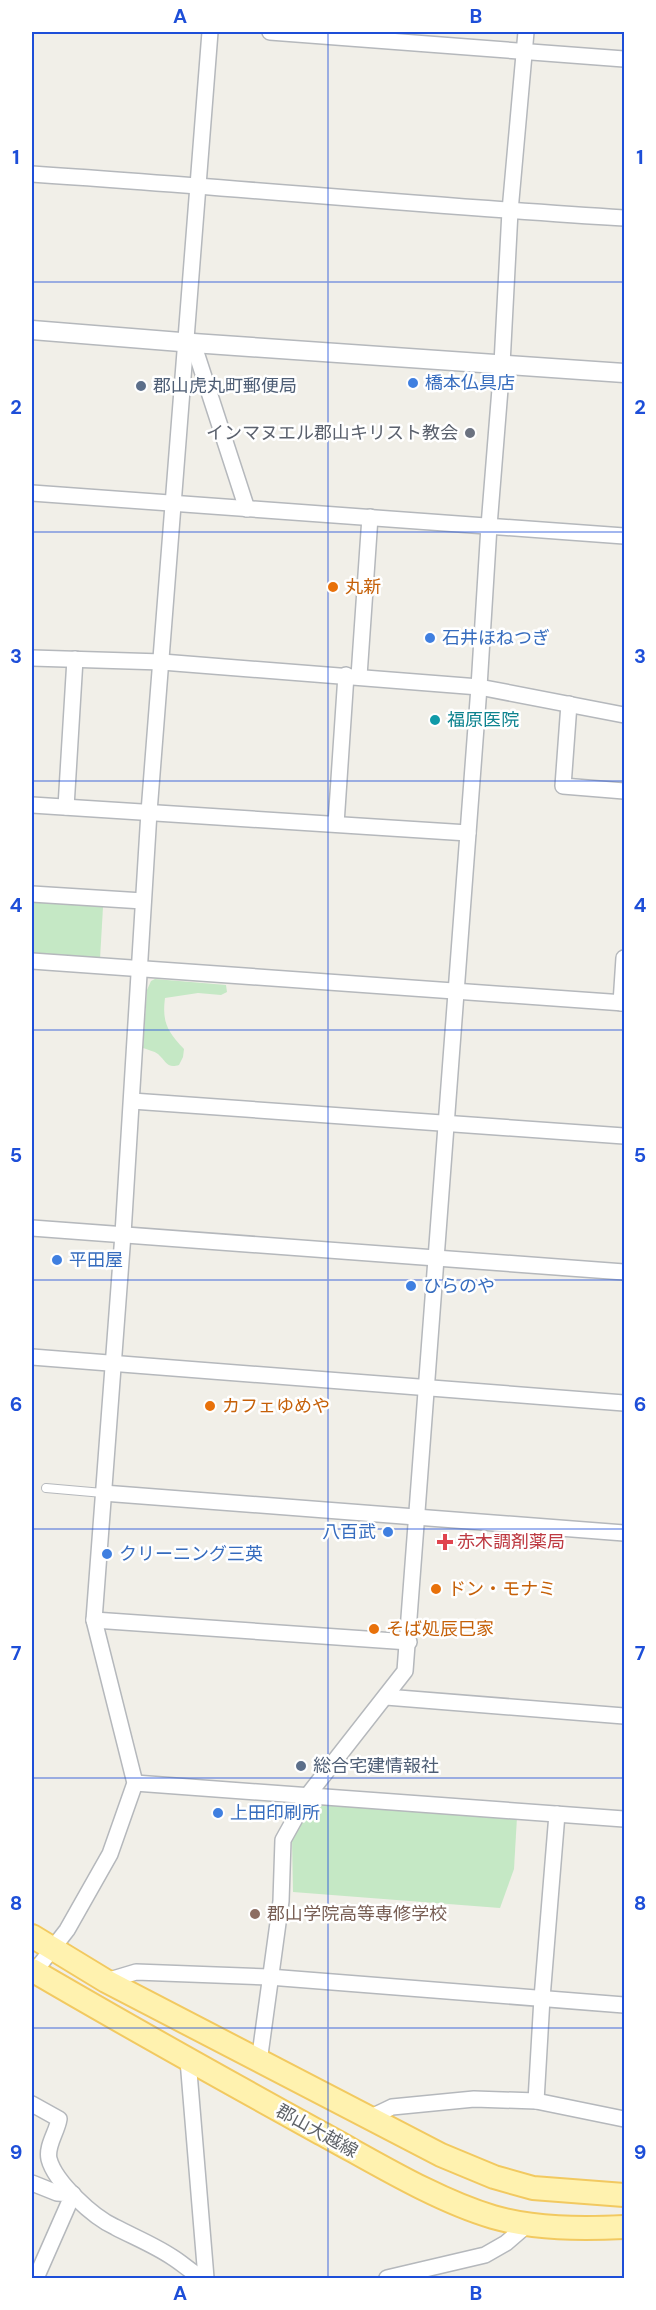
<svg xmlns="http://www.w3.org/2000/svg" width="656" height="2310" viewBox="0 0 656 2310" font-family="'DM Sans','Noto Sans JP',sans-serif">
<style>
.green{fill:#c5e8c5}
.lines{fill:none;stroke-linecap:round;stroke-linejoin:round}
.service-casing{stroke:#b5b8bc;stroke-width:10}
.minor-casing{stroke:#b5b8bc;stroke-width:18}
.tertiary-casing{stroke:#b5b8bc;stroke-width:21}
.primary-casing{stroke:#f2c960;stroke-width:26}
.service{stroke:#fff;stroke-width:8}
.minor{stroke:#fff;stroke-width:15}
.tertiary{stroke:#fff;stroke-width:18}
.primary{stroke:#fff2af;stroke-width:22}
.grid{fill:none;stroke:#1d4ed8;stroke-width:1.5;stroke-opacity:0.55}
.shop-dot{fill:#3f7fe0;stroke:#fff;stroke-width:2}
.service-dot{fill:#5c6f8a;stroke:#fff;stroke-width:2}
.worship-dot{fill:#6b7280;stroke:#fff;stroke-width:2}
.food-dot{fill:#e8710a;stroke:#fff;stroke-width:2}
.culture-dot{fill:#0f9aa8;stroke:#fff;stroke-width:2}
.health-dot{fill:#e0444e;stroke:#fff;stroke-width:2}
.education-dot{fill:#8d6e63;stroke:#fff;stroke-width:2}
.labels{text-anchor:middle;stroke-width:5;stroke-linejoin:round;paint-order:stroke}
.shop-label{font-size:18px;fill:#366cbe;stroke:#fff;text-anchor:start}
.service-label{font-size:18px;fill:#4e5e75;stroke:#fff;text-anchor:start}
.worship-label{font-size:18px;fill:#5b616d;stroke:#fff;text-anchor:end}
.food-label{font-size:18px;fill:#c56008;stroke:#fff;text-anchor:start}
.culture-label{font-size:18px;fill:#0d838f;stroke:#fff;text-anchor:start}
.health-label{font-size:18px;fill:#be3a42;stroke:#fff;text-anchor:start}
.education-label{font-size:18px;fill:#785e54;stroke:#fff;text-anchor:start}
.street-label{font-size:18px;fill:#5f6368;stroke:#fff}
.neatline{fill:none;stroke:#1d4ed8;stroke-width:2}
.grid-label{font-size:20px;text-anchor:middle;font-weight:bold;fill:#1d4ed8}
</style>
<rect width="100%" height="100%" fill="#f1efe8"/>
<g class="green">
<path d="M32,900L103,907L100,959L32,954Z"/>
<path d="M155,979L226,985L227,992L221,995L198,993L165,998C162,1022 167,1031 184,1049L183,1057L179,1065C167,1069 166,1061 158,1054C154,1051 148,1050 143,1048L147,990L151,981Z"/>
<path d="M314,1801L517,1817L514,1869L500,1908L293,1892L292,1840Z"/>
</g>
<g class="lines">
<defs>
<path id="service" d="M46,1488L103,1493"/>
<g id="minor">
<path d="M270,32L624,59"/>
<path d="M32,174C229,187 427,206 624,218"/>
<path d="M193,343L247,509"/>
<path d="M32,493L624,536"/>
<path d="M32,658L162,662L479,687L624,715"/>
<path d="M359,676L370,517"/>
<path d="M569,704L563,786L624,791"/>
<path d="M32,805L468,833"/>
<path d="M66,807L75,659"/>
<path d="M336,824L346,675"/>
<path d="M32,894L143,901"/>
<path d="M32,961L624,1003"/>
<path d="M621,1003L624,958"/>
<path d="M132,1101L624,1136"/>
<path d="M32,1228L624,1272"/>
<path d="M32,1357L624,1403"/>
<path d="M103,1493L624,1533"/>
<path d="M94,1620L409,1642"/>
<path d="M386,1697L624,1716"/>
<path d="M135,1783L624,1819"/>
<path d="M32,1975L67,1930L110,1854L135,1783L94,1620L123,1234L149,812L210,32"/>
<path d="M106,1981L136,1972L269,1977L624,2005"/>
<path d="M188,2060L206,2278"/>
<path d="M259,2062L281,1901L283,1840L308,1795L405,1671L479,687L489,526L502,364L510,211L526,32"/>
<path d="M536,2101L542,1998L557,1814"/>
<path d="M32,2104L59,2119C57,2132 46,2146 49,2159C55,2182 93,2217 115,2227C134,2237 154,2245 172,2257C182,2263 191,2272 202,2278"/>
<path d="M369,2118L392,2107L474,2099L536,2101L624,2119"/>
<path d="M32,2183L57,2193L73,2194L36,2278"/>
<path d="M387,2278L485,2255L506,2243L528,2224"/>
</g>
<path id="tertiary" d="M32,330L193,343L624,373"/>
<g id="primary">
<path d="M32,1936L106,1981L441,2155L494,2177L533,2188L624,2195"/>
<path d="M32,1970C126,2025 221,2078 317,2131C371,2160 435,2200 493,2217C535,2229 581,2229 624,2227"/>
</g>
</defs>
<use href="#service" class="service-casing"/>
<use href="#minor" class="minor-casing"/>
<use href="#tertiary" class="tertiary-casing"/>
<use href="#primary" class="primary-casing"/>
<use href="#service" class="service"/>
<use href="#minor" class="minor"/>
<use href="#tertiary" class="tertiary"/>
<use href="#primary" class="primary"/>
</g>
<path class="grid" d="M328,32V2278M32,282H624M32,532H624M32,781H624M32,1030H624M32,1280H624M32,1529H624M32,1778H624M32,2028H624"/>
<g class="shop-dot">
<circle cx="413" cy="383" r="6"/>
<circle cx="430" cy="638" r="6"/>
<circle cx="57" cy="1260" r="6"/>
<circle cx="411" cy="1286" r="6"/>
<circle cx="388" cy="1532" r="6"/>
<circle cx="107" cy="1554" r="6"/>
<circle cx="218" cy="1813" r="6"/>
</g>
<g class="service-dot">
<circle cx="141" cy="386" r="6"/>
<circle cx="301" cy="1766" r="6"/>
</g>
<circle class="worship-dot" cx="470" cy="433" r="6"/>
<g class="food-dot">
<circle cx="333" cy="587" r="6"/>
<circle cx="210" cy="1406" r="6"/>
<circle cx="436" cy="1589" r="6"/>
<circle cx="374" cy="1629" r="6"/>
</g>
<circle class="culture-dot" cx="435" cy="720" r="6"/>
<path class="health-dot" d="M442 1533h6v6h6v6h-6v6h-6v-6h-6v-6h6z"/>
<circle class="education-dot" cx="255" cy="1914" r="6"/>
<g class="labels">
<g class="shop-label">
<text x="425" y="389">橋本仏具店</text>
<text x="442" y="644">石井ほねつぎ</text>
<text x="69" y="1266">平田屋</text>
<text x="423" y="1292">ひらのや</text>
<text x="376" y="1538" text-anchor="end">八百武</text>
<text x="119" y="1560">クリーニング三英</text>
<text x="230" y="1819">上田印刷所</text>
</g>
<g class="service-label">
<text x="153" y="392">郡山虎丸町郵便局</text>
<text x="313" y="1772">総合宅建情報社</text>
</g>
<g class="worship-label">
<text x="458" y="439">インマヌエル郡山キリスト教会</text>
</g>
<g class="food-label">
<text x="345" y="593">丸新</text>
<text x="222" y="1412">カフェゆめや</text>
<text x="448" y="1595">ドン・モナミ</text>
<text x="386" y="1635">そば処辰巳家</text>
</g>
<g class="culture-label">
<text x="447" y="726">福原医院</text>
</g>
<g class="health-label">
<text x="457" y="1548">赤木調剤薬局</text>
</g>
<g class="education-label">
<text x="267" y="1920">郡山学院高等専修学校</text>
</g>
<g class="street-label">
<text transform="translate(317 2131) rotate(29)" y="6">郡山大越線</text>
</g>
</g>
<rect width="656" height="2310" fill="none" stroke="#ffffff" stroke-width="66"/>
<rect x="33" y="33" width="590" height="2244" class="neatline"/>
<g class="grid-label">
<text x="180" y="23">A</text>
<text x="476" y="23">B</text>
<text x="16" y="164">1</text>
<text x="640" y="164">1</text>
<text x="16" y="414">2</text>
<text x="640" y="414">2</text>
<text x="16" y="663">3</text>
<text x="640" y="663">3</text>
<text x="16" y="912">4</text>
<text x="640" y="912">4</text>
<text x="16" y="1162">5</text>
<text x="640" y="1162">5</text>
<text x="16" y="1411">6</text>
<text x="640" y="1411">6</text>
<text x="16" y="1660">7</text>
<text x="640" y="1660">7</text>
<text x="16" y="1910">8</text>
<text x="640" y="1910">8</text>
<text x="16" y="2159">9</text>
<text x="640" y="2159">9</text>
<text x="180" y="2300">A</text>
<text x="476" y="2300">B</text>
</g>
</svg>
